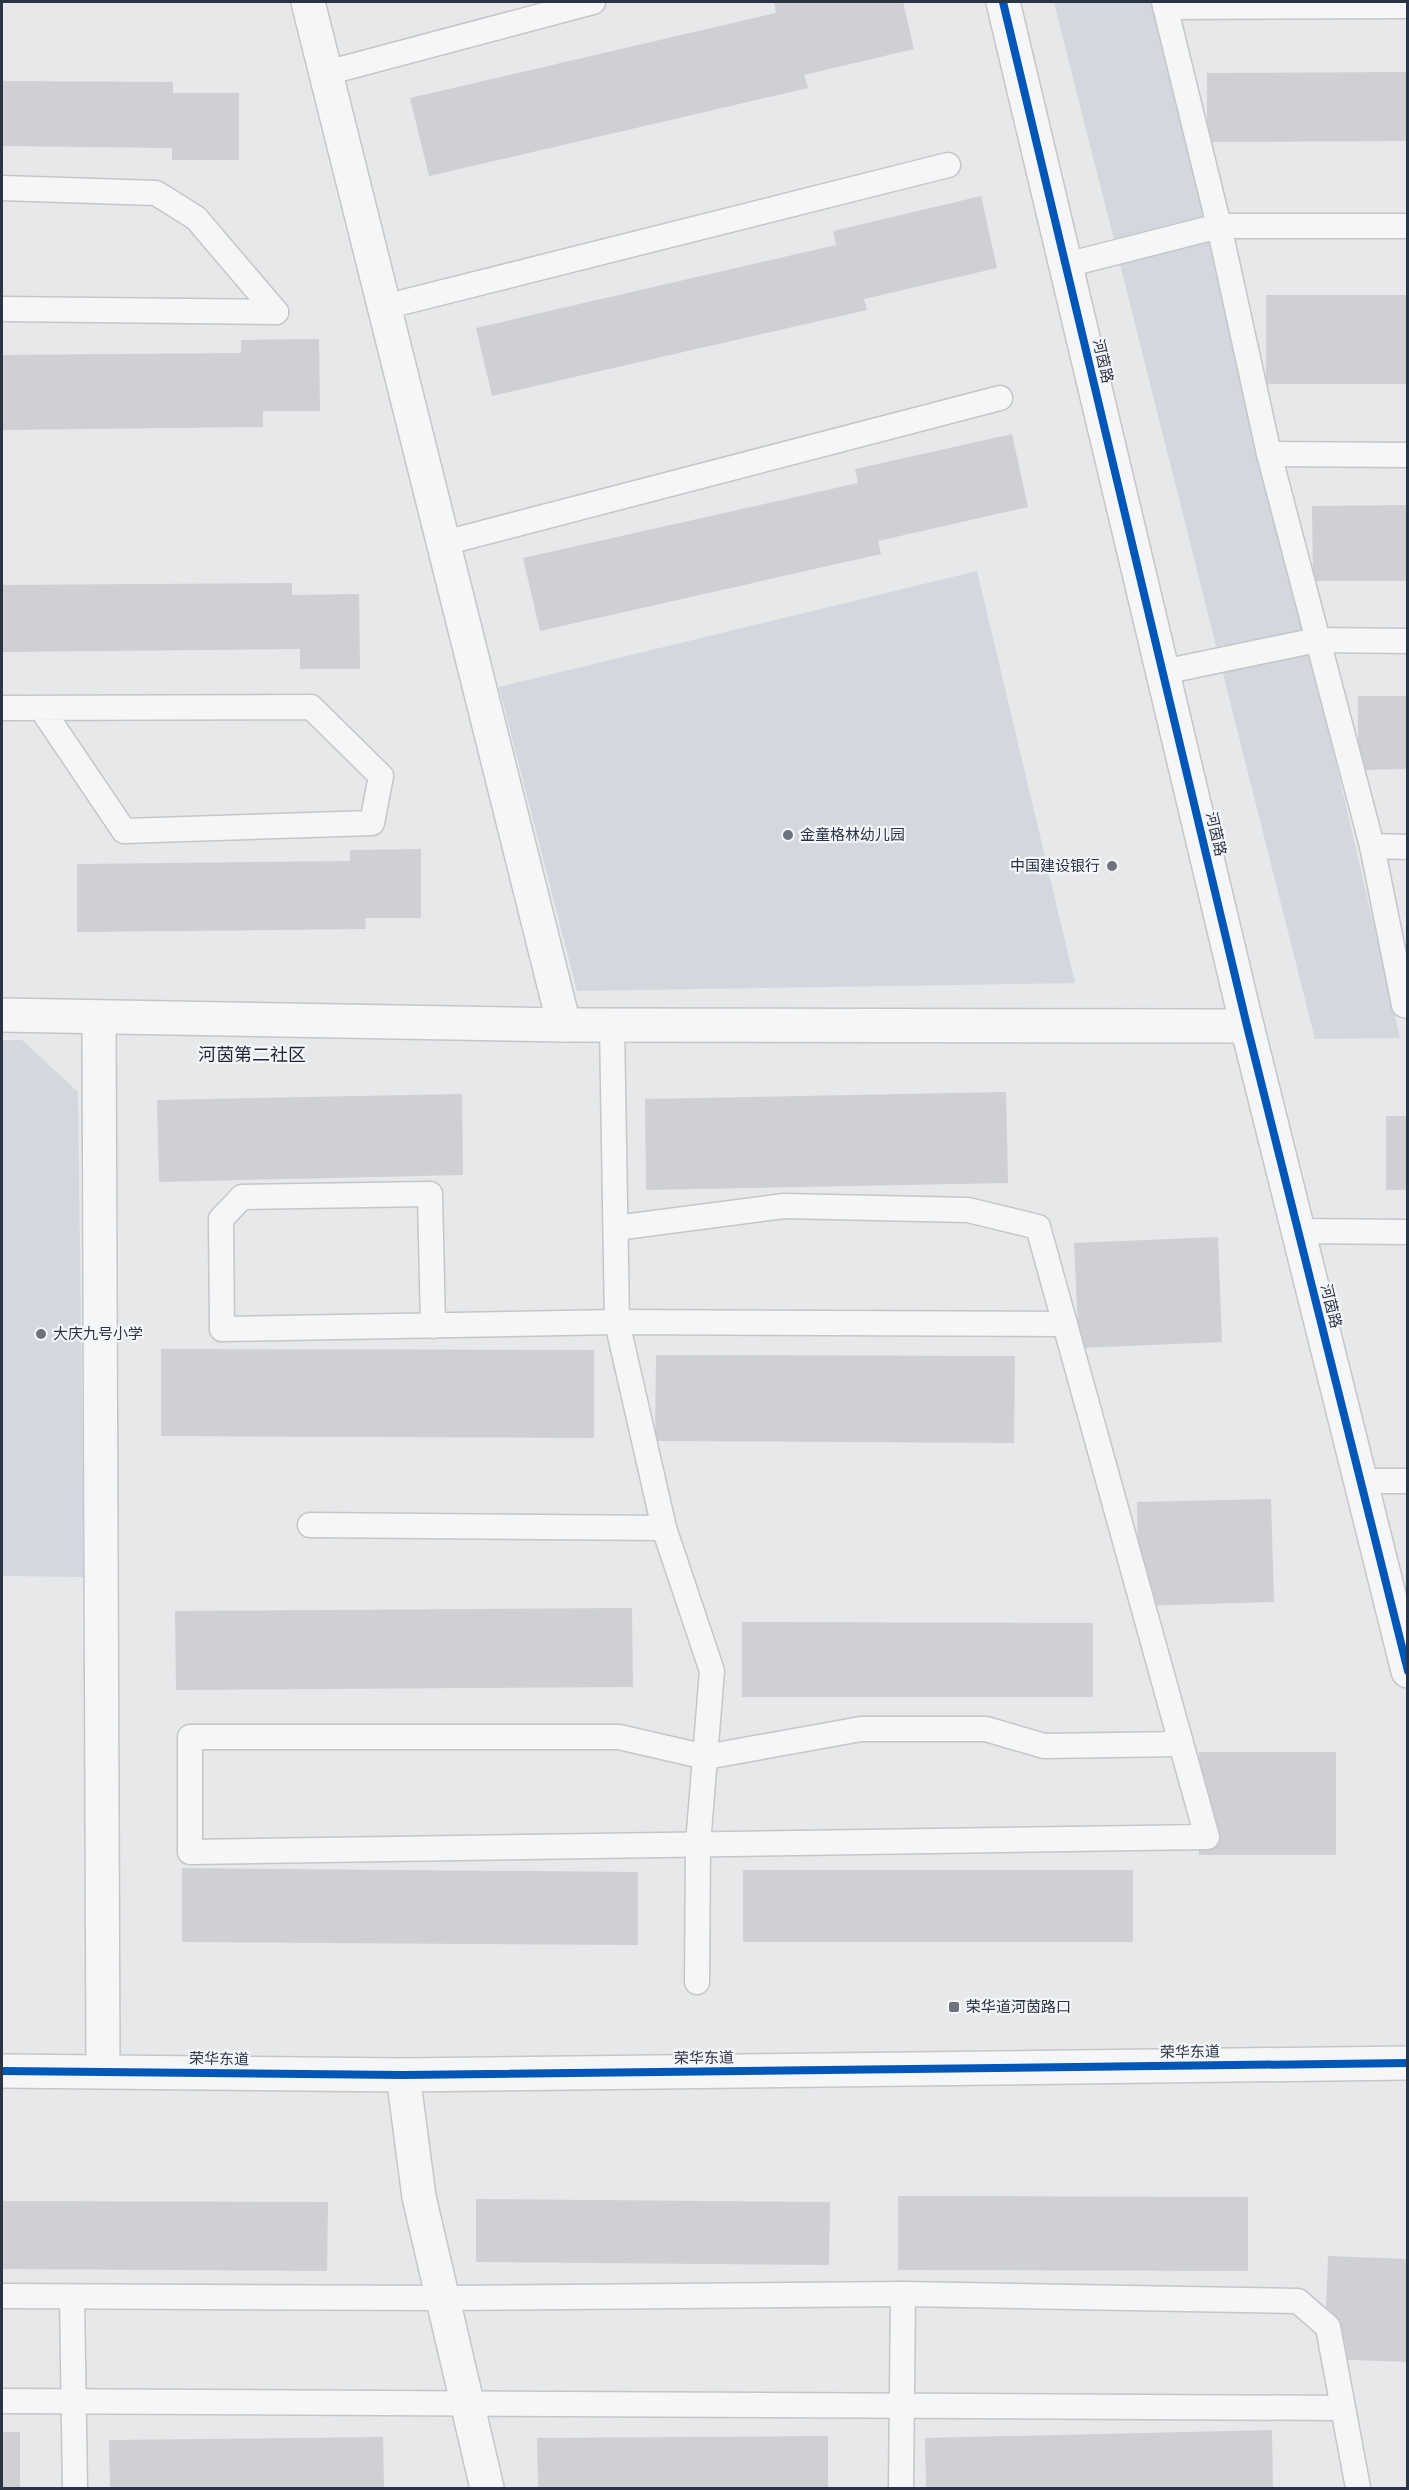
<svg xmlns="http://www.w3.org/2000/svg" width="1409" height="2490" viewBox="0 0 1409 2490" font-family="Lato,'Noto Sans SC',sans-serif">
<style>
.built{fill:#d4d7dd}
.building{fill:#ced0d3}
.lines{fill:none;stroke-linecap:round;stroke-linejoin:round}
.service-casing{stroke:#c4c6c8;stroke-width:27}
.minor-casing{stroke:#c4c6c8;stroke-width:36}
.tertiary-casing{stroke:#c4c6c8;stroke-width:36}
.service{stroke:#f5f6f7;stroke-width:24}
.minor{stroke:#f5f6f7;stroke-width:33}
.tertiary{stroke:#f5f6f7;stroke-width:33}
.cycleway-casing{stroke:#f4f6f9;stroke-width:11}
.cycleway{stroke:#0057b8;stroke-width:8}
.poi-dot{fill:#6c737f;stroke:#f4f6f9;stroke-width:2}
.labels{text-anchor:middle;stroke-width:4.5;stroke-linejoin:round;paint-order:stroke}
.street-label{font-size:15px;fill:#2b3445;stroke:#f4f6f9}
.poi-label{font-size:15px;fill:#2b3445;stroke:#f4f6f9;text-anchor:start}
.quarter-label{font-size:18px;fill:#1d2536;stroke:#f4f6f9}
</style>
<rect width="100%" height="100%" fill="#e6e8ea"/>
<g class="built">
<path d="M1054,2H1159L1400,1038L1315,1039Z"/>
<path d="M977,571L1075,983L577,991L499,687Z"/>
<path d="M2,1040H22L78,1092L84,1577L2,1576Z"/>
</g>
<g class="building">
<path d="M774,2H903L914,49L804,75L808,88L429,176L410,98L776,13Z"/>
<path d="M1408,72V141L1207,142V73Z"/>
<path d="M2,81L173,82V93H239V160H172V148L2,146Z"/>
<path d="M981,196L997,268L864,299L867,310L492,396L476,328L836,245L833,231Z"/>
<rect x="1266" y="295" width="142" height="89"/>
<path d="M319,339L320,411H263V427L2,430V355L241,353V340Z"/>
<path d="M1012,434L1028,507L878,541L881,554L540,631L523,558L858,483L855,469Z"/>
<path d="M1408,505V581H1313L1312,506Z"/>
<path d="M292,583V595L359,594L360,669H300V649L2,652V585Z"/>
<path d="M1358,696H1408V769L1358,770Z"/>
<path d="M421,849V918H365L366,929L77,932V864L350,861V850Z"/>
<path d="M1006,1092L1008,1183L646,1190L645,1099Z"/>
<path d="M462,1094L463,1175L159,1182L157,1100Z"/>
<rect x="1386" y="1116" width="22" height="74"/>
<path d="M1218,1237L1222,1342L1079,1348L1074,1243Z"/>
<path d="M161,1349L594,1350V1438L161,1436Z"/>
<path d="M656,1355L1015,1356L1014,1443L655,1441Z"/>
<path d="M1271,1499L1274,1602L1139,1606L1137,1502Z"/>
<path d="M632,1608L633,1687L176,1690L175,1611Z"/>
<path d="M742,1622L1093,1623V1697H742Z"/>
<rect x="1199" y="1752" width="137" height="103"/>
<path d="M182,1868L638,1872V1945L182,1942Z"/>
<rect x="743" y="1870" width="390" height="72"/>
<path d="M898,2196L1248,2197V2271L898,2270Z"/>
<path d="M476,2199L830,2202L829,2265L476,2262Z"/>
<path d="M2,2201L328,2202L327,2271L2,2269Z"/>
<path d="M1328,2256L1408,2259V2362L1324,2359Z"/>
<path d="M1272,2430L1273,2488H926L925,2438Z"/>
<rect x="2" y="2432" width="18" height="56"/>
<path d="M828,2436V2488H538L537,2438Z"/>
<path d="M383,2437L384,2488H110L109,2440Z"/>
</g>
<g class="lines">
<defs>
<g id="service">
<path d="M1164,2L1219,226L1269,454L1372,846L1404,1005L1408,1006"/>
<path d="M1165,7L1408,6"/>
<path d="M326,73L593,2"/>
<path d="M2,188L156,193L196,218L276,312"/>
<path d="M1066,265L1219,226H1408"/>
<path d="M384,307L948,165"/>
<path d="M2,309L276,312"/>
<path d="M1269,454L1408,455"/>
<path d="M444,543L1000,398"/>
<path d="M1163,672L1317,640L1408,641"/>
<path d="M2,708L311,707L381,776L372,823L124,831L41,708"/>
<path d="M1372,846L1408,847"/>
<path d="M612,1025L617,1322L664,1528L712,1671L698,1844L697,1982"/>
<path d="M616,1228L784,1206L968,1210L1038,1227L1207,1837L190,1852V1737H619L706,1757L861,1729H986L1044,1746L1181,1744"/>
<path d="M1299,1231L1408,1232"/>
<path d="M433,1326L430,1194L242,1197L221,1219L222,1329L617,1322L1065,1324"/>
<path d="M1360,1481H1408"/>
<path d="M310,1525L664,1528"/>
<path d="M2,2296L443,2298L903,2294L1298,2301L1328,2327L1358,2488"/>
<path d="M72,2297L75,2488"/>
<path d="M2,2401L1342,2408"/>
<path d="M901,2488L903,2294"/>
</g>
<g id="minor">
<path d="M308,2L564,1025"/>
<path d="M2,1015L564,1025L1247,1026"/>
<path d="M99,1018L103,2071"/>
<path d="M403,2075L419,2197L487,2488"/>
</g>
<g id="tertiary">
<path d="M1003,2L1247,1026L1408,1671"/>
<path d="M2,2071L403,2075L1408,2063"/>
</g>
</defs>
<use href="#service" class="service-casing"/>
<use href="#minor" class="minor-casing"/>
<use href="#tertiary" class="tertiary-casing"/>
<use href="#service" class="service"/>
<use href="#minor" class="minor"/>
<use href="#tertiary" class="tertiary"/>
<defs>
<g id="cycleway">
<path d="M1003,2L1247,1026L1408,1671"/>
<path d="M2,2071L403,2075L1408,2063"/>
</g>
</defs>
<use href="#cycleway" class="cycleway-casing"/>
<use href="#cycleway" class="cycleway"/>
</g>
<g class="poi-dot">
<circle cx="788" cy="835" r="6"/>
<circle cx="1112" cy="866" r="6"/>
<circle cx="41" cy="1334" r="6"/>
<rect x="948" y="2001" width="12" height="12" rx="3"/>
</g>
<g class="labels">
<g class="street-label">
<text transform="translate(1103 361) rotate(77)" y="5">河茵路</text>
<text transform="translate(1216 834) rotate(77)" y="5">河茵路</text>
<text transform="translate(1331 1306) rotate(76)" y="5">河茵路</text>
<text transform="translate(1190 2052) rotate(-1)" y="5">荣华东道</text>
<text transform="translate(704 2058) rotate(-1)" y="5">荣华东道</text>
<text transform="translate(219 2059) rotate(1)" y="5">荣华东道</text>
</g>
<g class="poi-label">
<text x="800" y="840">金童格林幼儿园</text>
<text x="1100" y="871" text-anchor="end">中国建设银行</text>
<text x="53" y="1339">大庆九号小学</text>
<text x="966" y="2012">荣华道河茵路口</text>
</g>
<g class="quarter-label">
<text x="252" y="1061">河茵第二社区</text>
</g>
</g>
<rect width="1409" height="2490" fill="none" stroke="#2b3445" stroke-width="6"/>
</svg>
